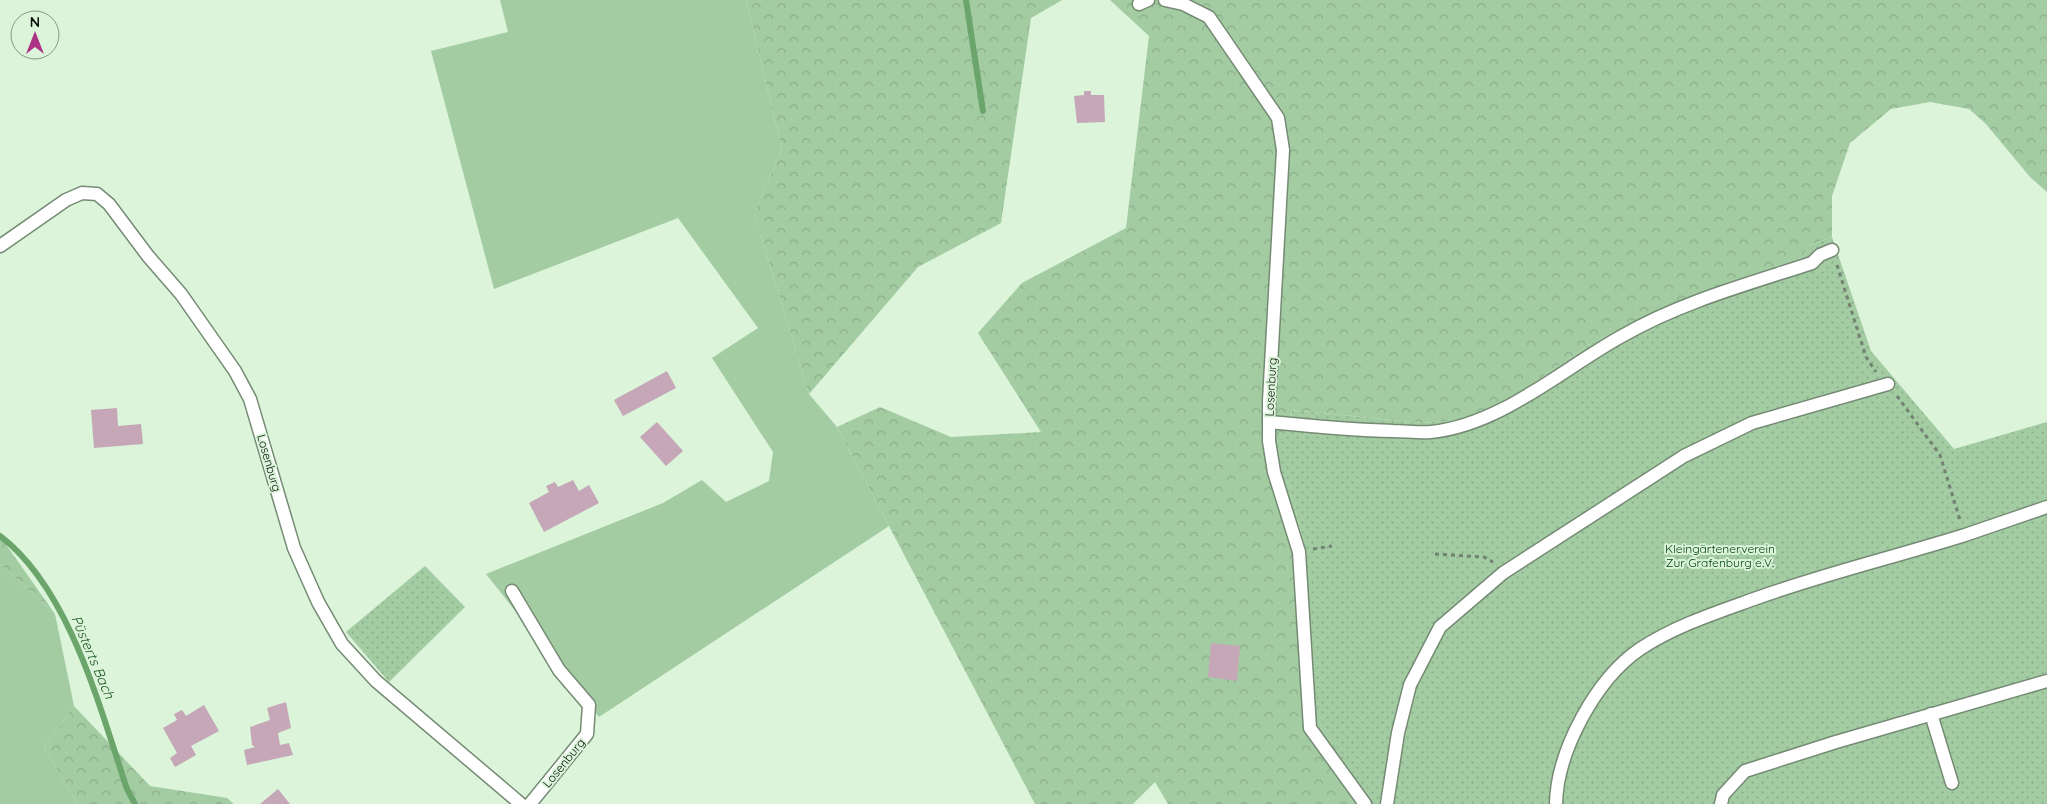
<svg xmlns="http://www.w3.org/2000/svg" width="2047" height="804" viewBox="0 0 2047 804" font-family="Quicksand,sans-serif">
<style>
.grass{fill:#a3cca3}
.forest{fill:url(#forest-crowns)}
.garden{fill:url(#garden-dots)}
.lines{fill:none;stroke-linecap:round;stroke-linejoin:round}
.stream{stroke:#6ba56b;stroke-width:6}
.building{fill:#c5a7b8}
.lane-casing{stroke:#758b74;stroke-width:15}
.path{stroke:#728271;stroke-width:3;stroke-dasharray:4 4;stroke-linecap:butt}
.lane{stroke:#fff;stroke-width:12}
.labels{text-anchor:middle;stroke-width:4;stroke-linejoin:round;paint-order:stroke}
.street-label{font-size:12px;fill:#091109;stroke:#dbf4da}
.park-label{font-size:12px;fill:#01440b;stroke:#dbf4da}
.water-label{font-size:14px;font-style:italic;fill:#1d5820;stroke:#dbf4da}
</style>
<defs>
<pattern id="forest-crowns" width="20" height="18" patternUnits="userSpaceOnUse" patternTransform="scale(1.25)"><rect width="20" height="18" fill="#a3cca3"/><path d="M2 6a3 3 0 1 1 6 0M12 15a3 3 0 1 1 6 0" fill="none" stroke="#8bae8b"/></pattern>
<pattern id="garden-dots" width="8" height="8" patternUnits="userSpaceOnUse" patternTransform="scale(1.25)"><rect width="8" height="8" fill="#a3cca3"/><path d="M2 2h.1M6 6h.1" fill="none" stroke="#8bae8b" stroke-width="1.8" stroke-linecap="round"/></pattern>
</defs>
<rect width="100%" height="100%" fill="#dbf4da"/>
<g class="grass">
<path d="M500,0H746L782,149L754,213L809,394L837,427L889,526L599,717L486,574L663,503L702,480L726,502L769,481L773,452L712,358L758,328L678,218L494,289L431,51L508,32Z"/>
<path d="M0,564L55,614L74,706L44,747L78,804H0Z"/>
</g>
<g class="forest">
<path d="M746,0H1062L1031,18L1001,223L918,267L809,394L754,213L782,149Z"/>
<path d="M1110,0H2047V192L2030,177L1986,124L1969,109L1930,102L1891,109L1850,143L1832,196V237L1810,245L1801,258L1729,282L1662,308L1590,344L1526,388L1480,415L1460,420L1421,423L1292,410L1281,471L1289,486L1371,804H1168L1155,782L1133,804H1035L837,427L880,407L951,437L1041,432L978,333L1022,283L1126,228L1149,36Z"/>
<path d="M0,536L55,614L0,564Z"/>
<path d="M74,706L150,786L227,798L234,804H78L44,747Z"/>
</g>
<g class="garden">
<path d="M1832,237L1871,351L1954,449L2047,422V804H1371L1317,713L1307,555L1289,486L1281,471L1277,440L1290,429L1292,410L1421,423L1460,420L1479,415L1526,388L1590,344L1662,308L1729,282L1801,258L1810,245Z"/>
<path d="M425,566L465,607L389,682L346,632Z"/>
</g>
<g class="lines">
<g class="stream">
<path d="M966,0L983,111"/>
<path d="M0,536C70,589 100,709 127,789L135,804"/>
</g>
</g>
<g class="building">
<path d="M1084,91H1091V95H1104L1105,122L1077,123L1074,96L1084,95Z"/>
<path d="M667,371L676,388L623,416L614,400Z"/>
<path d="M117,408L118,426L141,424L143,444L94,448L91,410Z"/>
<path d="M657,422L683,451L666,466L640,437Z"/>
<path d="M573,480L579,491L589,485L599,503L544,532L529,503L549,492L546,486L555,482L558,487Z"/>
<path d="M1211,643L1240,646L1237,681L1208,677Z"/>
<path d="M286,702L291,728L278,733L280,745L289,743L293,755L247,765L244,750L255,747L252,745L250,727L270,720L267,708Z"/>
<path d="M204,705L219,731L191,746L196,755L175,767L170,758L177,753L163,728L177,720L174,714L182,710L186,716Z"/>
<path d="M278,789L290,804H260Z"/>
</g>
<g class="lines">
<defs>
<g id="lane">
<path d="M1165,0L1183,4L1209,17L1278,118L1283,150L1269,401V441L1274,472L1299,552L1310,728L1365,804"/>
<path d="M1139,4L1148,0"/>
<path d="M0,246L66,200L82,193L97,194L109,204L148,256L181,294L235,371L250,399L294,548L318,602L342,644L376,681L521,804"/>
<path d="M1269,422C1310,426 1352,430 1393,431C1405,431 1419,433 1431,432C1501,425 1562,369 1622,336C1681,302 1748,284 1812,263L1820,255L1832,250"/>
<path d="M512,591L559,670L589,705L587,734L530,804"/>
<path d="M1931,714L1952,783"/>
<path d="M1387,804L1398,733L1410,685L1440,627L1503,573L1684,456L1752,423L1888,384"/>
<path d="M1556,804C1557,751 1596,679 1640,649C1675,626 1715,613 1754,599C1823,574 1895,557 1965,535C1992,526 2020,516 2047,507"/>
<path d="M1721,804L1723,795L1745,771L1836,742L2047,681"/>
</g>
</defs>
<use href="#lane" class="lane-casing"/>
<g class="path">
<path d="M1837,265L1866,357L1876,372"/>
<path d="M1897,396L1940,455L1960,520"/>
<path d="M1313,549L1332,546"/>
<path d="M1435,554L1484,557L1493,562"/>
</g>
<use href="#lane" class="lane"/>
</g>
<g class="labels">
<g class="street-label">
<text transform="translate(1271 387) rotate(-87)" y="4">Losenburg</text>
<text transform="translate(269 463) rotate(74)" y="4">Losenburg</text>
<text transform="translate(564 763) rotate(-51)" y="4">Losenburg</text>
</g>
<g class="park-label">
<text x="1720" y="553">Kleingärtenerverein<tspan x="1720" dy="14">Zur Grafenburg e.V.</tspan></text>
</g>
<g class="water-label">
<text transform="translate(93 657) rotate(67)" y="5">Püsterts Bach</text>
</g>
</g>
<g transform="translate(35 35)"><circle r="24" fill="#dbf4da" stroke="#879986"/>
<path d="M0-4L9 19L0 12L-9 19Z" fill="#ad3387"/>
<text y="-8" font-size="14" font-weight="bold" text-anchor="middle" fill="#091109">N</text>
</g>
</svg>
